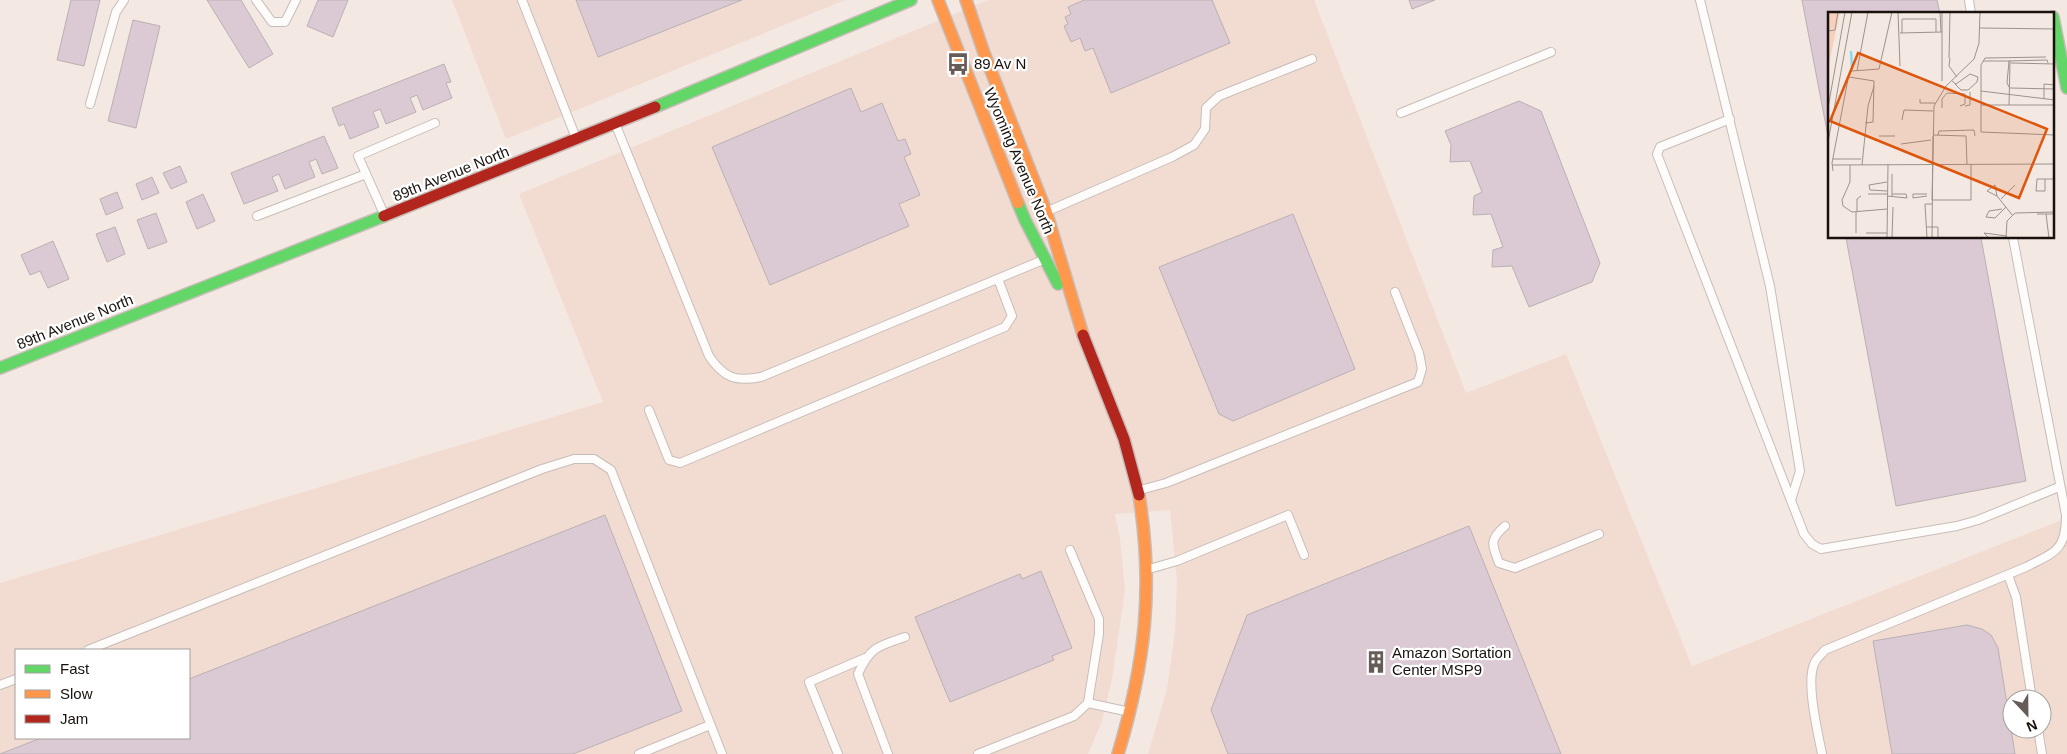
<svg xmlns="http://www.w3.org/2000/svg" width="2067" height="754" viewBox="0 0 2067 754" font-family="Arial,sans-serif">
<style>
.built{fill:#f2dcd2;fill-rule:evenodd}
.building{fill:#dbc9d4;stroke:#b9b1b2}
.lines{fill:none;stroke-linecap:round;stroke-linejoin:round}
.lane-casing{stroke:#c7bdb8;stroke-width:10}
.fast-casing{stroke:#c7bdb8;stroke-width:14}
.slow-casing{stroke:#c7bdb8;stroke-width:14}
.jam-casing{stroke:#c7bdb8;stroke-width:14}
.lane{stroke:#fdfcfb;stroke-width:8}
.fast{stroke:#63d668;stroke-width:11}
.slow{stroke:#ff974d;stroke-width:11}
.jam{stroke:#b3261e;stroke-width:11}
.labels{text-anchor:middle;stroke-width:4.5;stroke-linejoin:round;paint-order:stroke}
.poi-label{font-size:15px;fill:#18110d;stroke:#fff;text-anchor:start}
.street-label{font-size:15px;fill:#18110d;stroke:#fff}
.inset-river{fill:none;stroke:#88d9f4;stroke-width:2.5}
.inset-road{fill:none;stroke:#9c928d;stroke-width:1}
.view{fill:#de550c;fill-opacity:0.15;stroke:#de550c;stroke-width:2.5}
.inset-edge{fill:none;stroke:#18110d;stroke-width:2.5}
</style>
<rect width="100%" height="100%" fill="#f4e8e2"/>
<g class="built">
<path d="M452,0H845L506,139Z"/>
<path d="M988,0H1314L1466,393L1566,354L1692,666L2067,518V754H1148L1167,689L1175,631L1177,580L1170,510L1115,514L1120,538L1125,590L1112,679L1102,721L1088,754H0V583L603,402L519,194ZM16,650H189V738H16ZM2012,699H2042V729H2012Z"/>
</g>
<g class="building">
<path d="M71,0H100L84,66L57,60Z"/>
<path d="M207,0H241L273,54L249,68Z"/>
<path d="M318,0H348L333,37L307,26Z"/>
<path d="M576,0H742L598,57Z"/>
<path d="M1084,0H1212L1230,43L1111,93L1093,48L1085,51L1080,38L1071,42L1064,26L1068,24L1065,17L1071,14L1068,7Z"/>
<path d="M1409,0H1435L1412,9Z"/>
<path d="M1802,0H1937L1940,14H1830V147Z"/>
<path d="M133,20L160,26L136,128L108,121Z"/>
<path d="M444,64L451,82L446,83L452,98L423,110L417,95L410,98L416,112L386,124L380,109L373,112L379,127L350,139L344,124L339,126L332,108Z"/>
<path d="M851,88L861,112L882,103L898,141L905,139L911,154L904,157L920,195L899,204L909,226L770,285L712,147Z"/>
<path d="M1519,101L1541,111L1600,263L1592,282L1529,307L1512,266L1492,267L1493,250L1503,247L1491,214L1473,215L1474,196L1482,192L1470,161L1450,162L1451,145L1445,131Z"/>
<path d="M324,136L338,168L322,174L316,159L309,162L315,177L285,189L279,174L272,177L278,191L244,204L231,173Z"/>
<path d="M180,166L187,182L171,189L163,173Z"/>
<path d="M152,177L159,193L142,200L136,184Z"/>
<path d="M117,192L123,208L106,215L100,199Z"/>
<path d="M203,194L215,221L197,229L186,202Z"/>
<path d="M156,213L167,242L148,249L137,220Z"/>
<path d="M1293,214L1355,369L1233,421L1219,414L1159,267Z"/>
<path d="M115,227L125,254L107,262L96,234Z"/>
<path d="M1846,238H1981L2026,481L1896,506Z"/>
<path d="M53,241L69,279L48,288L40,271L30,275L21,255Z"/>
<path d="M605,515L682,711L573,754H0L41,738H189V679Z"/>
<path d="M1469,526L1561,754H1228L1211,710L1247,615Z"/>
<path d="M1041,571L1072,648L1052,656L1054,660L950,702L915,617L1020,574L1022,579Z"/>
<path d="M1967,625L1982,629L1991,635L1998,648L2015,754H1892L1873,641Z"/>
</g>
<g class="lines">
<defs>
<g id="lane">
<path d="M256,0L272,22H285L296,0"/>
<path d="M522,0L576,138"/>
<path d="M1700,0L1770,286L1800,471L1791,500"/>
<path d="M1969,0L1971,14"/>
<path d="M90,104L116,12L124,0"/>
<path d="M1401,113L1551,52"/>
<path d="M1730,119L1660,147L1657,154L1804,534L1812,544L1821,549L1957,526L1978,520L2059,487"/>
<path d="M615,123L709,356C724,378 735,382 761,377L1043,260"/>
<path d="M1048,211L1172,157L1194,145L1205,129L1206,108L1219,96L1312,59"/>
<path d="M384,214L358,156L435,123"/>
<path d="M257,216L366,174"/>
<path d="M649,410L669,460L680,463L1005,327L1012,316L998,279"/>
<path d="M1140,490L1166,483L1418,382L1422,369L1419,353L1395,292"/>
<path d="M1505,526C1489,540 1492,544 1499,563L1515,568L1599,534"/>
<path d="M1149,569L1177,561L1288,515L1304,555"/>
<path d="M2008,575L2016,597L2032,699"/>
<path d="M88,650L542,469L574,459H594L611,470L722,754"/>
<path d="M0,685L16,679"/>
<path d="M1088,703L1130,712"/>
<path d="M2038,729L2042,754"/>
<path d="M639,754L710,725"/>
<path d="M838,754L809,682L865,658"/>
<path d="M888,754L858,674C870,647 878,646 905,637"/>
<path d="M978,754L1074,716L1088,703L1099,634V619L1070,550"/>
<path d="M1822,754C1818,733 1805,680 1815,662C1817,658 1822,654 1825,650L2026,567C2055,552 2066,551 2066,515L2013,238"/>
</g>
<g id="fast">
<path d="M2053,17L2067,88"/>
<path d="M655,107L911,0"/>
<path d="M1018,203L1025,220L1058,284"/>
<path d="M0,368L384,216"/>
</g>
<g id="slow">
<path d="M938,0L1018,203"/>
<path d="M966,0L984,53L1046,211L1083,335"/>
<path d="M1118,754C1145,664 1154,589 1139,495"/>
</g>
<g id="jam">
<path d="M384,216L655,107"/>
<path d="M1083,335L1124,439L1139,495"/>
</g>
</defs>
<use href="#lane" class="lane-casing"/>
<use href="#fast" class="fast-casing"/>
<use href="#slow" class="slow-casing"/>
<use href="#jam" class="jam-casing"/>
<use href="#lane" class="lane"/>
<use href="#fast" class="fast"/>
<use href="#slow" class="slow"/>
<use href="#jam" class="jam"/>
</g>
<defs>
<symbol id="bus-bare" viewBox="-9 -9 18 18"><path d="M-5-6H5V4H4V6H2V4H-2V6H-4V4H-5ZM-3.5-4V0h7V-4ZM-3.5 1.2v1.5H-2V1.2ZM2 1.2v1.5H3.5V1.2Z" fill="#655c58" stroke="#fff" stroke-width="2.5" paint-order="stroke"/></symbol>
<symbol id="building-bare" viewBox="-9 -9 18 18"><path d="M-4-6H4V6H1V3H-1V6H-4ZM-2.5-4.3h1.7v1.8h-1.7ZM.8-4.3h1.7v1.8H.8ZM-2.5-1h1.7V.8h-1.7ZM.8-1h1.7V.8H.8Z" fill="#655c58" stroke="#fff" stroke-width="2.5" paint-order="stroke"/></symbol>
</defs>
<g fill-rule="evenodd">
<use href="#bus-bare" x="942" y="48" width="32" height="32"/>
<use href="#building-bare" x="1360" y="646" width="32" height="32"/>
</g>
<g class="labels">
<g class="poi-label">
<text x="974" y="69">89 Av N</text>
<text x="1392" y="658">Amazon Sortation<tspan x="1392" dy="17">Center MSP9</tspan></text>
</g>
<g class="street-label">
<text transform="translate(1019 161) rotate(67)" y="5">Wyoming Avenue North</text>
<text transform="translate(451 174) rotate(-22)" y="5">89th Avenue North</text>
<text transform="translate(75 322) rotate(-22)" y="5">89th Avenue North</text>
</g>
</g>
<g transform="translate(1828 12)">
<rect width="226" height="226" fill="#f4e8e2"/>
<path d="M0,0H12L0,57Z" fill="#f8d1be"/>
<path class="inset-river" d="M23,39L24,55"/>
<path class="inset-road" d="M70,0L72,54M112,0L113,20M152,16L227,17M0,19L7,18L10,0M72,21L114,20M74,21V7H108V20M218,45L157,46L153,53V120L227,123M121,46L122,0M122,46L121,54L129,65M155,49H182L181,93M183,51L227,52M29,59L40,0M21,65L46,69L45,110L37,111M114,69V0M124,69L128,72L142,62L150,65L149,70L140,78H133L127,72M181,75L179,71L181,49L219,48L220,51M182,76L227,77M153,79L227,88M92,87V91H107M216,87V72L227,73M153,93H227M137,94L142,93V80M0,96L17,0M114,96V87L119,81L137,82V92L132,94M74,108L76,98L105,99M105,123L138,124L139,152M110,123L111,119L146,118L147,124M51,124H67M0,130L24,0M73,132L103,128M5,147H33M4,153L227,152M22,153V170L14,188L15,194L24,200L59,197M34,153L40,94L46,74M5,159L4,151L21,62L24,59L51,57L64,0M64,162V184M217,167V179H208L209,167H226V152M59,179L42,178L41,173L59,170M40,182H59M59,184L79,186L78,182H64M99,184L85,186V182H99M169,184L159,179L167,173L169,184L185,204M173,187L187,173M104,188L106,94L118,74L146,47L151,31L152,0M104,188H143V152M174,197L161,199L158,205L167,206L178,195M29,199V187L33,184M28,200V221M209,202H227M218,202L221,226M99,215H110V226M38,221H59M59,226L60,152M64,226L65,195M99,226L97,192H104M104,226L105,124M161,226L156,221L179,224M178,226L179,209L187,201L227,200"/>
<path class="view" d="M30,41L219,117L191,186L2,109Z"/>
<rect width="226" height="226" class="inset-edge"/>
</g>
<rect x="15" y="649" width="175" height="90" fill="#ffffff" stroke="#a3a09e"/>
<rect x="25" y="665" width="25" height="8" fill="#63d668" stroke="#a3a09e"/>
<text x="60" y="674" font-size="15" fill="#18110d">Fast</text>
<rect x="25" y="690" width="25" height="8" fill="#ff974d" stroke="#a3a09e"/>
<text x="60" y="699" font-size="15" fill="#18110d">Slow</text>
<rect x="25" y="715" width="25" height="8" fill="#b3261e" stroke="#a3a09e"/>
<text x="60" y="724" font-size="15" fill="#18110d">Jam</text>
<g transform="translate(2027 714) rotate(158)"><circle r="24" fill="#ffffff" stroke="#a3a09e"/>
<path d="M0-4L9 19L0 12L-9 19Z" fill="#655c58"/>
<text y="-8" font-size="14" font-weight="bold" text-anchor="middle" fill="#18110d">N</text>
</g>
</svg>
